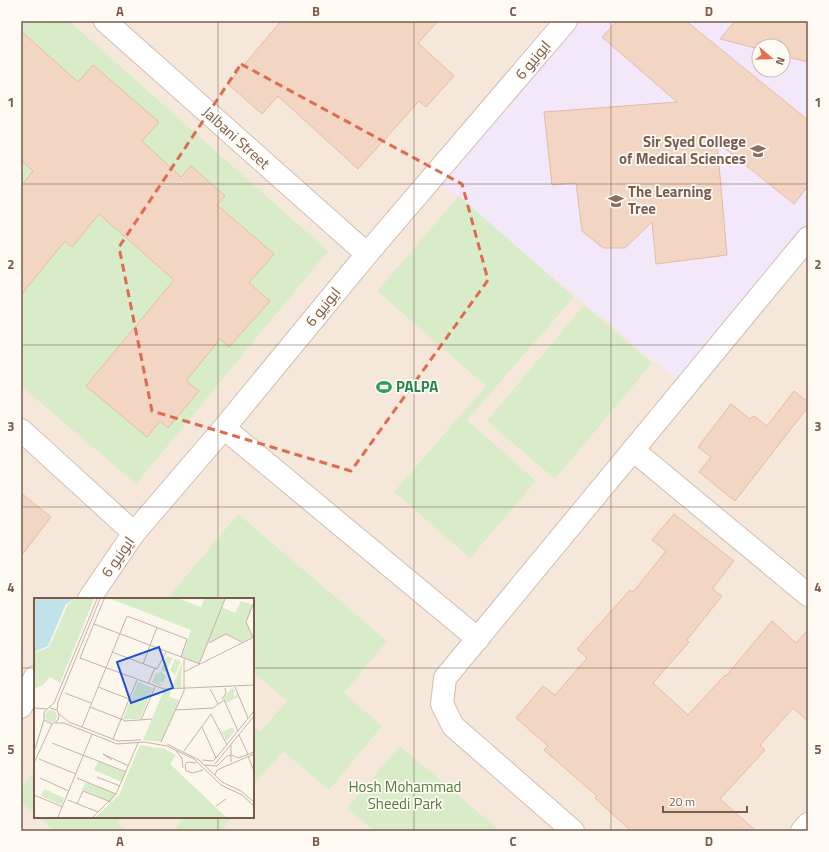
<svg xmlns="http://www.w3.org/2000/svg" width="829" height="852" viewBox="0 0 829 852" font-family="'Titillium Web',Cairo,sans-serif">
<style>
.residential{fill:#f5e8da;fill-rule:evenodd}
.education{fill:#f3e8fa;fill-rule:evenodd}
.green{fill:#d8ecc9}
.building{fill:#f3d5c3;stroke:#e6bba3}
.lines{fill:none;stroke-linecap:round;stroke-linejoin:round}
.minor-casing{stroke:#d1beb0;stroke-width:24}
.minor{stroke:#fff;stroke-width:22}
.marked{fill:none;stroke:#dc6d51;stroke-width:3;stroke-dasharray:8 5;stroke-linejoin:round}
.grid{fill:none;stroke:#7a5c4d;stroke-width:1;stroke-opacity:0.55}
.labels{text-anchor:middle;stroke-width:3.5;stroke-linejoin:round;paint-order:stroke}
.street-label{font-size:15px;fill:#7a5c4d;stroke:#fffaf3}
.education-label{font-size:15px;font-weight:bold;fill:#785e54;stroke:#fffaf3;text-anchor:end}
.leisure-label{font-size:15px;font-weight:bold;fill:#27864d;stroke:#fffaf3;text-anchor:start}
.park-label{font-size:15px;fill:#537a41;stroke:#fffaf3}
.inset-road{fill:none;stroke:#c5b3a7;stroke-width:1}
.view{fill:#1d4ed8;fill-opacity:0.15;stroke:#1d4ed8;stroke-width:2}
.inset-edge{fill:none;stroke:#7a5c4d;stroke-width:2}
.neatline{fill:none;stroke:#7a5c4d;stroke-width:1.5}
.grid-label{font-size:13px;text-anchor:middle;font-weight:bold;fill:#7a5c4d}
</style>
<rect width="100%" height="100%" fill="#fdf6ec"/>
<path class="residential" d="M21,21H808V831H21ZM759,46H783V70H759ZM35,599H253V817H35Z"/>
<path class="education" d="M549,21H808V238L685,387L426,171ZM759,46H783V70H759Z"/>
<g class="green">
<path d="M21,21H69L328,251L136,484L21,386Z"/>
<path d="M459,196L574,297L467,420L536,481L470,558L394,492L486,386L377,291Z"/>
<path d="M584,305L652,363L555,479L487,421Z"/>
<path d="M238,514L387,641L344,693L382,726L329,790L283,751L254,784L253,783V727L260,732L287,701L254,673L253,674V599H167Z"/>
<path d="M400,746L500,831H375L347,808Z"/>
<path d="M35,770V814L21,803V788Z"/>
<path d="M38,817H122L117,823L127,831H55Z"/>
<path d="M177,817H232L221,831H173L182,821Z"/>
</g>
<g class="building">
<path d="M281,21H438L418,43L454,76L426,107L419,101L358,169L278,96L262,114L228,84Z"/>
<path d="M617,21H686L808,120V186L794,204L717,142L727,255L656,264L652,222L625,248H603L582,231L576,183L552,185L544,112L677,102L602,37Z"/>
<path d="M735,21H808V62L783,56V46H759V49L720,39Z"/>
<path d="M21,31L78,82L93,65L159,122L142,141L181,177L191,166L225,196L217,205L274,254L249,283L270,301L229,347L220,339L186,381L199,391L168,428L160,421L147,437L86,386L174,280L99,214L72,247L65,241L21,295V186L33,171L21,160Z"/>
<path d="M794,391L808,402V407L735,501L699,472L711,457L698,447L731,404L750,419L754,416L767,426Z"/>
<path d="M21,493L51,517L21,556Z"/>
<path d="M674,514L734,561L712,589L722,596L687,640L689,642L653,683L688,715L725,675L726,676L772,621L796,643L808,630V721L793,708L760,745L765,750L720,799L756,831H631L595,798L597,796L544,750L548,746L516,718L543,686L555,695L587,658L577,649L630,590L633,592L666,551L652,540Z"/>
</g>
<g class="lines">
<defs>
<g id="minor">
<path d="M105,21L367,254"/>
<path d="M224,428L478,639"/>
<path d="M21,430L134,533"/>
<path d="M633,450L808,595"/>
<path d="M89,599L134,533L224,428L367,254L566,21"/>
<path d="M21,707L35,677"/>
<path d="M573,831L453,726L442,704L445,678L808,238"/>
<path d="M802,831L808,824"/>
</g>
</defs>
<use href="#minor" class="minor-casing"/>
<use href="#minor" class="minor"/>
</g>
<path class="marked" d="M241,64L462,184L488,280L351,471L152,411L119,247Z"/>
<path class="grid" d="M218,21V599M414,21V831M611,21V831M21,184H808M21,345H808M21,507H808M21,668H35M253,668H808M218,817V831"/>
<defs>
<symbol id="university-bare" viewBox="-9 -9 18 18"><path d="M0-5L7-2L0 1L-7-2ZM-4 1L0 2.5L4 1V4Q0 6-4 4Z" fill="#8d6e63" stroke="#fffaf3" stroke-width="2.5" paint-order="stroke"/></symbol>
<symbol id="school-bare" viewBox="-9 -9 18 18"><path d="M0-5L7-2L0 1L-7-2ZM-4 1L0 2.5L4 1V4Q0 6-4 4Z" fill="#8d6e63" stroke="#fffaf3" stroke-width="2.5" paint-order="stroke"/></symbol>
<symbol id="stadium-bare" viewBox="-9 -9 18 18"><path d="M0-5a6.5 5 0 1 0 0 10a6.5 5 0 1 0 0-10ZM-3.5-1.8h7v3.6h-7Z" fill="#2e9e5b" stroke="#fffaf3" stroke-width="2.5" paint-order="stroke"/></symbol>
</defs>
<g fill-rule="evenodd">
<use href="#university-bare" x="747" y="140" width="22" height="22"/>
<use href="#school-bare" x="605" y="190" width="22" height="22"/>
<use href="#stadium-bare" x="373" y="376" width="22" height="22"/>
</g>
<g class="labels">
<g class="street-label">
<text transform="translate(533 60) rotate(-50)" y="5">ایونیو 6</text>
<text transform="translate(236 138) rotate(42)" y="5">Jalbani Street</text>
<text transform="translate(323 307) rotate(-51)" y="5">ایونیو 6</text>
<text transform="translate(118 557) rotate(-55)" y="5">ایونیو 6</text>
</g>
<g class="education-label">
<text x="746" y="147">Sir Syed College<tspan x="746" dy="17">of Medical Sciences</tspan></text>
<text x="628" y="197" text-anchor="start">The Learning<tspan x="628" dy="17">Tree</tspan></text>
</g>
<g class="leisure-label">
<text x="396" y="392">PALPA</text>
</g>
<g class="park-label">
<text x="405" y="792">Hosh Mohammad<tspan x="405" dy="17">Sheedi Park</tspan></text>
</g>
</g>
<g transform="translate(34 598)">
<rect width="220" height="220" fill="#fdf6ec"/>
<path d="M41,1H60L26,85L16,79L9,87L0,91V55L15,49L34,6ZM77,1H146L167,9L170,1H191L188,9L201,15L207,3L219,7L212,24L219,39L209,44L192,36L173,46L165,66L147,59L157,32ZM133,58L139,60L131,74L127,72ZM141,61L147,63L141,77L136,72ZM148,64L147,90H138ZM127,73L132,79L129,85L125,83L128,88L118,84L122,75L125,76ZM104,84L119,90L106,121H89ZM198,90L201,93L199,95L201,99L203,96L204,99L191,105L189,100ZM130,92L137,93L135,99L145,102L127,144L109,142ZM11 118a6 6 0 1 1 12 0a6 6 0 1 1-12 0ZM199,129L201,133L192,143L188,134ZM106,147L131,151L142,157L136,166L192,219H62L85,197ZM64,163L92,175L88,184L60,172ZM52,184L82,196L77,204L48,192ZM10,191L30,200L28,207L7,198Z" fill="#d8ecc9"/>
<path d="M0,1H40L32,6L14,48L0,54Z" fill="#bfe3e8"/>
<path class="inset-road" d="M70,1L46,60L130,91L220,87M60,26L166,66M219,39L212,24L220,4M175,45L192,36L208,44M78,54L123,71L132,54M109,66L123,29M165,66L191,1M150,74L220,39M114,86L121,70M64,89L95,101M201,89L214,120M176,91L184,106M31,95L57,105M188,101L192,95L191,90M56,109L92,123L118,121M0,110L13,111M16,110L23,112L25,117L24,122L18,126L10,122V114L20,105L63,1M23,112L24,104L66,1M141,112L179,110L190,102L204,133M25,116L35,124L84,143L107,142M107,122L121,89M21,125H30L83,146L110,144L133,148L160,161L187,187L208,197L220,208M48,129L93,18L153,41L147,59M168,129L182,160M205,137L214,156M79,141L103,82M127,144L150,93V61M18,145L92,174M133,146L165,162L188,184L207,193L220,204M142,153L148,160L149,170M150,153L177,116L193,147M0,154L10,122M198,157L204,160L220,154M214,158L220,173M5,161L42,176M78,162L69,156L95,168M168,162L179,163L182,160L220,113M197,164V147M0,165L18,126M162,165L153,164L151,167L152,173L159,175L169,172M181,166L220,118M171,167L183,168L193,158L198,157M181,177L183,172L220,156M63,179L86,188M6,180L35,193M43,180L82,196M0,197L29,209M34,202L64,214M43,206L49,193L77,204M182,208L192,201M24,219L58,136M59,219L82,196L104,145"/>
<path class="view" d="M125,49L139,90L97,105L83,64Z"/>
<rect width="220" height="220" class="inset-edge"/>
</g>
<rect width="829" height="852" fill="none" stroke="#fffaf3" stroke-width="44"/>
<g transform="translate(771 58) rotate(109)"><circle r="19" fill="#fffaf3" stroke="#cabbb1"/>
<path d="M0-3L7 15L0 10L-7 15Z" fill="#e76f51"/>
<text y="-6" font-size="11" font-weight="bold" text-anchor="middle" fill="#7a5c4d">N</text>
</g>
<path d="M663 806v6h84v-6" fill="none" stroke="#7a5c4d" stroke-width="2"/>
<text x="669" y="806" font-size="12" fill="#7a5c4d" stroke="#fffaf3" stroke-width="3" paint-order="stroke">20 m</text>
<rect x="22" y="22" width="785" height="808" class="neatline"/>
<g class="grid-label">
<text x="120" y="16">A</text>
<text x="316" y="16">B</text>
<text x="513" y="16">C</text>
<text x="709" y="16">D</text>
<text x="11" y="107">1</text>
<text x="818" y="107">1</text>
<text x="11" y="269">2</text>
<text x="818" y="269">2</text>
<text x="11" y="431">3</text>
<text x="818" y="431">3</text>
<text x="11" y="592">4</text>
<text x="818" y="592">4</text>
<text x="11" y="754">5</text>
<text x="818" y="754">5</text>
<text x="120" y="846">A</text>
<text x="316" y="846">B</text>
<text x="513" y="846">C</text>
<text x="709" y="846">D</text>
</g>
</svg>
